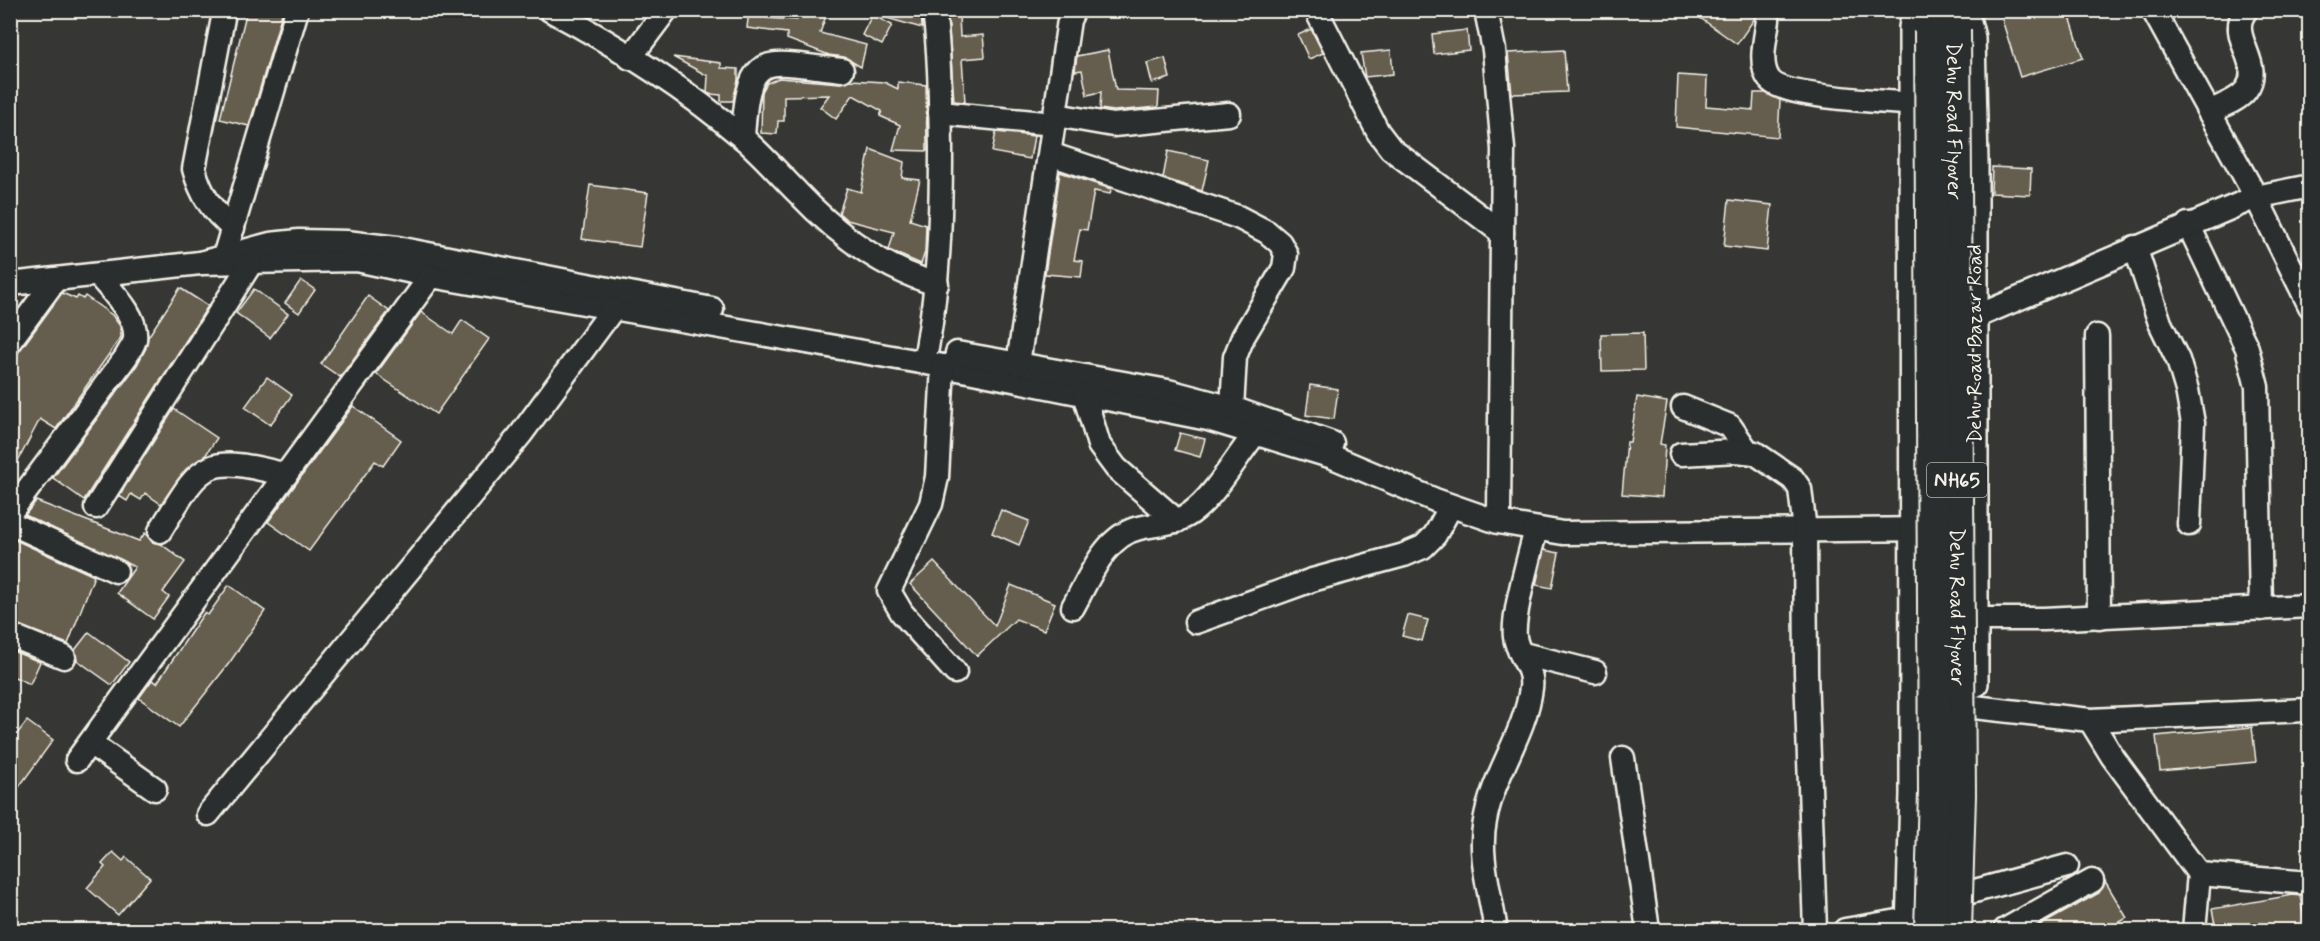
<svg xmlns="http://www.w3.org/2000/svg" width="2320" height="941" viewBox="0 0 2320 941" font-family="Mynerve,sans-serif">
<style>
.building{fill:#655d4d;stroke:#f4f1e8;stroke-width:1.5}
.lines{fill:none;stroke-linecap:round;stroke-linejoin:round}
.minor-casing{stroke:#f4f1e8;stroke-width:27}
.major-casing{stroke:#f4f1e8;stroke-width:32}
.minor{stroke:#2a2d2e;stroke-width:22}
.major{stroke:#2a2d2e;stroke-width:27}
.highway-bridge-casing{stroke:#f4f1e8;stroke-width:36;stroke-linecap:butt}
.highway-bridge{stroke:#2a2d2e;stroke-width:32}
.labels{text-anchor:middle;stroke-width:4.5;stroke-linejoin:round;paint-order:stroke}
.shield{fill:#2a2d2e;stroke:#b7b6b0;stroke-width:1.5}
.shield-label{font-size:20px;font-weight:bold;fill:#f4f1e8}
.street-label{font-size:21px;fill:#f4f1e8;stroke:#2a2d2e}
</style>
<rect width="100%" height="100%" fill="#363734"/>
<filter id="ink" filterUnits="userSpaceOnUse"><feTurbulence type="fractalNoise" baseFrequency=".0167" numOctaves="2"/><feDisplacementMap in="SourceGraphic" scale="12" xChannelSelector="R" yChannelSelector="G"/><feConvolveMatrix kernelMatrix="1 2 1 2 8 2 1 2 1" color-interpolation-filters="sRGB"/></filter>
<g filter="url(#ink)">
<g class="building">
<path d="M247,10H283L249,126L220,119Z"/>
<path d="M749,10L767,13V18L797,20L801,10H828L820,33L866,45L861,67L844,57L829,55L787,39V33L747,28Z"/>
<path d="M877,10H921L922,28L876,15Z"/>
<path d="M1689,10H1745L1755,18L1737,44Z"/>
<path d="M1999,10H2068L2083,58L2020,77Z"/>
<path d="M872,15L892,25L882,45L862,35Z"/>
<path d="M948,16H959L960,37L983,35L985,57L962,59L965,102L954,101Z"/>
<path d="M1311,29L1323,53L1309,59L1298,35Z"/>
<path d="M1467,30L1469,50L1434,54L1432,34Z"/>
<path d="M1108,50L1116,90L1159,91L1158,107L1114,111L1100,109L1101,92L1087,95L1082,70L1075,71L1077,56Z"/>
<path d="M1391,50L1393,74L1365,77L1361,53Z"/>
<path d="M1564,50L1567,92L1512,94L1508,53Z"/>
<path d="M673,57L721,63V68L738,69V80L733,101H721V95L710,94L707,93L708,76Z"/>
<path d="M1165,58L1170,78L1152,83L1147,63Z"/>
<path d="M1678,75L1707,77L1706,106L1753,110L1754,93H1766L1780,100L1778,137L1676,127Z"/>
<path d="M779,78L840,83L851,80L884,82L898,89V82L926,85L927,151L893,150L900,125L880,116L882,111L853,95L836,119L820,107L829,95L784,96V121H778L777,134L761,133L762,92L767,83Z"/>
<path d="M996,132L1034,136L1030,159L992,152Z"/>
<path d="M870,149L904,162L902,178L920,180L910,220L926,225L925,252L921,264L889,250L894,232L847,220L839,213L847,188L861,192Z"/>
<path d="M1168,151L1209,160L1202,191L1163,178Z"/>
<path d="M1992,167L2031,169L2030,195L1991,193Z"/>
<path d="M1060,172L1111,189L1110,194L1094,191L1087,230L1080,229L1074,260L1083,261L1081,277L1045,274Z"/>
<path d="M590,185L648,193L640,247L582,239Z"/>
<path d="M1729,200L1772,205L1767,251L1724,246Z"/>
<path d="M301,280L315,290L299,313L285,303Z"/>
<path d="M180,288L208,306L84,500L53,478L137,365L146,348L148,337Z"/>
<path d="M254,289L288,314L270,338L236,313Z"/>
<path d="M62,293L76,299L78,296L83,299L85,296L112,315L120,326L121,337L56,429L40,419L10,476V354L18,353Z"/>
<path d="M368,296L389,311L340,377L321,364Z"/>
<path d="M421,312L453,334L462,320L489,339L436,414L376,374Z"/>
<path d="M1643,333L1644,370L1602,371L1601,334Z"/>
<path d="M267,377L292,395L270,425L245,407Z"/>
<path d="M1310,385L1338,389L1334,419L1306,415Z"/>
<path d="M1637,397L1667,402L1660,444L1665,445L1662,497L1622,494L1627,442H1630Z"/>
<path d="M353,406L401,440L383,466L375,461L309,551L268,522Z"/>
<path d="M174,409L217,438L205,456L186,469L161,504L145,493L141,500L131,494L127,501L119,496Z"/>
<path d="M1180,433L1205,439L1200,457L1175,450Z"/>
<path d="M36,501L139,541L145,533L152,542L161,544L185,562L163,592L169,597L153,619L117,593L135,567L25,515Z"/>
<path d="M1001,510L1029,521L1019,545L992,533Z"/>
<path d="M11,538L94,576L68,644L10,622Z"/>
<path d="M1544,550L1559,553L1552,588L1536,585Z"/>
<path d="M934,562L995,626L1011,585L1055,603L1044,630L1016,619L977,656L910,584Z"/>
<path d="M229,585L265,611L230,662L179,727L139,698L152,680L157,683L204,613L208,615Z"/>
<path d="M1408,615L1428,620L1422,641L1402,636Z"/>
<path d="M89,632L129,662L112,685L77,660L75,650Z"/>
<path d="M10,650L40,662L30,684L10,675Z"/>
<path d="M27,721L53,740L19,787L10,780V743Z"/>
<path d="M2252,727L2256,762L2160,771L2156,736Z"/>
<path d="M113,852L123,861L126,857L150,878L118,915L87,888L105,867L102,864Z"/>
<path d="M2105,881L2127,918L2106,930H2032L2099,893Z"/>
<path d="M2293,895L2300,896L2306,930H2216L2212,909Z"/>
</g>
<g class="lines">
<defs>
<g id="minor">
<path d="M550,10C616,45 687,90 743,138C763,155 780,175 798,193C837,234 882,269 937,284"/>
<path d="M1316,10L1378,132L1391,149L1502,233"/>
<path d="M1486,10L1494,50L1503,149L1499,512"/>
<path d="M2153,10L2256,197L2310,306"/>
<path d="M223,18L194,169C201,195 212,211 233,228"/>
<path d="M1768,20C1766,36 1758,64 1769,79C1782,98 1886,101 1913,104"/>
<path d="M630,58L666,10"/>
<path d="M2209,112C2221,106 2238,101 2246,90C2266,64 2225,36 2246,10"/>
<path d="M940,113L1054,124"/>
<path d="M1056,115L1113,125L1229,114"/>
<path d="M743,138C748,47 763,62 842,70"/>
<path d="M1050,154L1238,217L1267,232L1280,243L1286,254L1284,268L1243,337L1235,357L1232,408"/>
<path d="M2188,224L2247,348L2257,387L2261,609"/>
<path d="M2135,247L2160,323L2178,360L2187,390L2193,423L2189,524"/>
<path d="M224,257L297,10"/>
<path d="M200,263L357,260L431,276L943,366L1208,419L1333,457L1435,500L1498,522L1563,533L1931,529"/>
<path d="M10,284L200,263L270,244L299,241L346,242L397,248L712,309"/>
<path d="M1973,318L2256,197L2310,186"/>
<path d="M2097,336L2099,617"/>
<path d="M10,341L55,280"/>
<path d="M927,348C939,280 941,217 941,148C940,101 940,56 934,10"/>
<path d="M957,353L1168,391L1232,408L1332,443"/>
<path d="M1018,364L1069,20L1074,10"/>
<path d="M943,366L937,477L931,504L889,591L902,613L955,672"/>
<path d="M1084,394L1099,445L1116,468L1177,521"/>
<path d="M1683,407L1730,426L1748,452"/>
<path d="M1681,454L1737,451L1755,453L1793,479L1800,489L1805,530L1806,672L1815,930"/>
<path d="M96,507L251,263"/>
<path d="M10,513L126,357C129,351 134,345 135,339C138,316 112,292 99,276"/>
<path d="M10,523L116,571"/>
<path d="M160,531C202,463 202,453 286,475"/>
<path d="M1073,607C1089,579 1104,536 1139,528C1157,524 1176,524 1191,513C1215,496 1236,457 1255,434"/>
<path d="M1974,619H2044L2310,606"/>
<path d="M1196,622L1312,580L1404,555L1423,547L1435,535L1451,506"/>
<path d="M10,635L64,657"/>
<path d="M1523,654L1595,672"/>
<path d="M1974,707L2090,720L2306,710"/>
<path d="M2090,720L2112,756L2199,874L2310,883"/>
<path d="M90,743L155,789"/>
<path d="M1623,758L1648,930"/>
<path d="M77,760L431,276"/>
<path d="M208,814L521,434L613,309"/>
<path d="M1971,892L2067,866"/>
<path d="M1495,925C1490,892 1478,854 1485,821C1493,774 1525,735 1531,688C1534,667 1517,655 1515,637C1512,614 1530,554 1536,529"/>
<path d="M1845,930L1910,919"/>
<path d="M2005,930L2092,881"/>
<path d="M2194,930L2199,874"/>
</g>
<g id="major">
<path d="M1964,10L1971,38L1974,164V683"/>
<path d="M1910,930L1914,794L1913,28L1916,10"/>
</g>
</defs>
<use href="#minor" class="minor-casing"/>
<use href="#major" class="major-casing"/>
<use href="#minor" class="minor"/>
<use href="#major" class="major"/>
<defs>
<g id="highway-bridge">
<path id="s1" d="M1954,29L1959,795L1955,930"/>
<path d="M1931,930L1935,792L1931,31"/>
</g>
</defs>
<use href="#highway-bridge" class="highway-bridge-casing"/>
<use href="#highway-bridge" class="highway-bridge"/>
</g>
</g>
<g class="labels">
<rect class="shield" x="1927" y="463" width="60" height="34" rx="4.5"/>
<g class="shield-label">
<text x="1957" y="487">NH65</text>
</g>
<g class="street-label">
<text dy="7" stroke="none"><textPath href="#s1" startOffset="92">Dehu Road Flyover</textPath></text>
<text transform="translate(1974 344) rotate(-90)" y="7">Dehu Road Bazar Road</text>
<text dy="7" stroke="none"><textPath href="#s1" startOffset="578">Dehu Road Flyover</textPath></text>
</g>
</g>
<rect width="2320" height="941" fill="none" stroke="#2a2d2e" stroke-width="36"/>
<rect x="18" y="18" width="2284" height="905" fill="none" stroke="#f4f1e8" stroke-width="2" filter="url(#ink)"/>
</svg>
